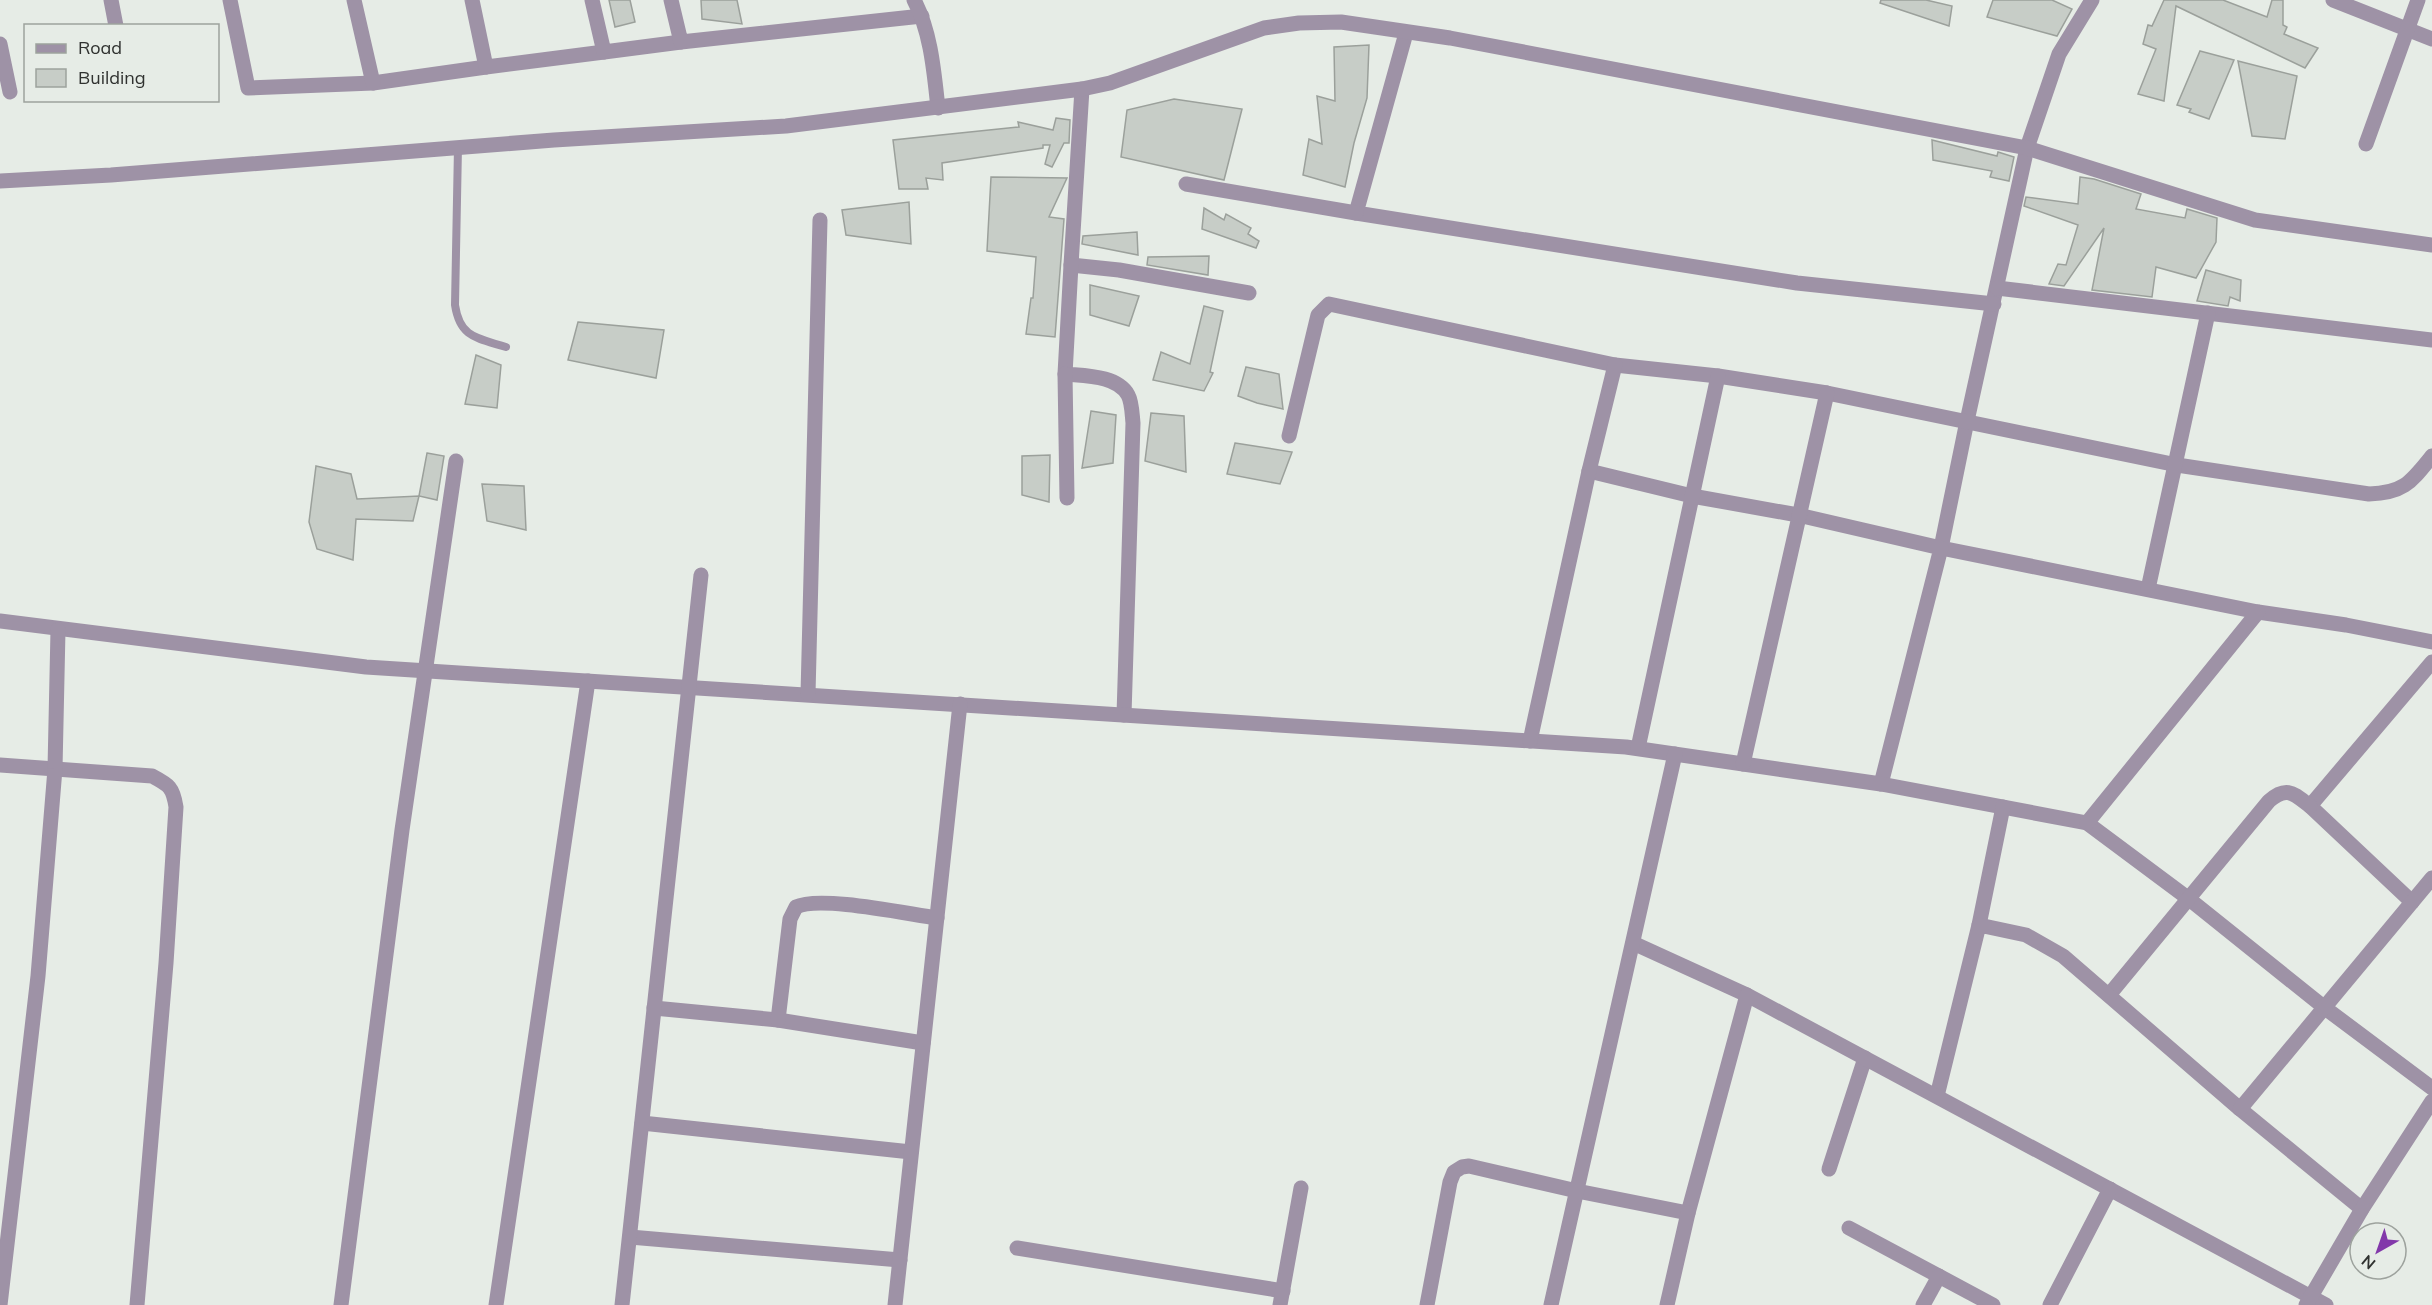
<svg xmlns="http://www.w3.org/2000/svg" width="2432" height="1305" viewBox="0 0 2432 1305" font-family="Mulish,sans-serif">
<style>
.building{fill:#c7cdc7;stroke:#9ba09b;stroke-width:1.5}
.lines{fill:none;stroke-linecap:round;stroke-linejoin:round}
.service{stroke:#9e92a6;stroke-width:8}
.minor{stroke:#9e92a6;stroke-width:15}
.tertiary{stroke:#9e92a6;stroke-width:15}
</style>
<rect width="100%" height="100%" fill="#e6ece6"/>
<g class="building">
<path d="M609,0H630L635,22L615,27Z"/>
<path d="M701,0H737L742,24L702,19Z"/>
<path d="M1881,0H1926L1952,6L1949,26L1880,3Z"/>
<path d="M1993,0H2052L2072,9L2057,36L1987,17Z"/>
<path d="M2164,0H2223L2267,17L2272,0H2283V25L2287,27L2284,34L2318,48L2305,68L2176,6L2164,101L2138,94L2156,49L2143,44L2148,25L2152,26Z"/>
<path d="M1369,45L1367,98L1354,143L1345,187L1303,175L1309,139L1322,144L1317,96L1335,101L1334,47Z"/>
<path d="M2200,51L2234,60L2209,119L2189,112L2191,109L2177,105Z"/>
<path d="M2238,61L2297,76L2285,139L2252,136Z"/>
<path d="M1174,99L1242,109L1224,180L1121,157L1127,110Z"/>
<path d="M1056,118L1070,120L1069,143H1064L1052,167L1045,164L1050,145H1043V148L942,163L943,180L926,178L928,189H899L893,140L1019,127L1018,122L1053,130Z"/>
<path d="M1932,140L1997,156L1998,152L2014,157L2009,181L1990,177L1992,171L1933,160Z"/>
<path d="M991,177L1067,178L1049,217L1064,219L1055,337L1026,334L1031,298H1033L1036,257L987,251Z"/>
<path d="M2080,177L2094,179L2141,194L2136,209L2185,218L2187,209L2217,218L2216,242L2196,278L2156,267L2152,297L2092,290L2104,228L2064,286L2049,284L2058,264L2066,265L2078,225L2024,206L2026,197L2078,204Z"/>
<path d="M909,202L911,244L846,235L842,210Z"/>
<path d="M1204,208L1224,220L1226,214L1251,228L1248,234L1259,241L1256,248L1202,229Z"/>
<path d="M1137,232L1138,255L1082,244L1083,236Z"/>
<path d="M1209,256L1208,275L1147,265L1148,257Z"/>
<path d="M2206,270L2241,280L2240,301L2230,297L2228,306L2197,301Z"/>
<path d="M1090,285L1139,296L1129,326L1090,315Z"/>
<path d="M1204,306L1223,311L1210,372L1213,373L1204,391L1153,380L1161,352L1190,364Z"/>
<path d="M578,322L664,330L656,378L568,360Z"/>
<path d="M476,355L501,365L497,408L465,404Z"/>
<path d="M1246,367L1279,374L1283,409L1257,403L1238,396Z"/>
<path d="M1091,411L1116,415L1113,463L1082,468Z"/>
<path d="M1151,413L1184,416L1186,472L1145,461Z"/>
<path d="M1235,443L1292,452L1280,484L1227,474Z"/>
<path d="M427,453L444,456L437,500L419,496Z"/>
<path d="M1050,455L1049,502L1022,495V456Z"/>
<path d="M316,466L351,474L357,499L419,496L413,521L356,519L353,560L317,549L309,522Z"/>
<path d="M482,484L524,486L526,530L487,521Z"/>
</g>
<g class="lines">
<path class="service" d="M458,147L455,305C460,338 477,338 506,347"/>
<g class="minor">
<path d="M111,0L116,26"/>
<path d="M230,0L248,88L373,83L486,67"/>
<path d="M354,0L373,83"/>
<path d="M472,0L486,67L604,52"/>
<path d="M592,0L604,52L681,42"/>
<path d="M671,0L681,42L922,16"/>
<path d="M914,0C931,32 934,72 938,108"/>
<path d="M2092,0L2059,54L2027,148L1967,421L1941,548L2258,612L2346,625L2432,642"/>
<path d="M2333,0L2432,39"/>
<path d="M1406,33L1356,213L1797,283L1994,304"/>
<path d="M0,44L10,92"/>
<path d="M1082,89L1071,265L1119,270L1249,293"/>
<path d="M2366,144L2418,0"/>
<path d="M1186,184L1356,213"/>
<path d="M1071,265L1065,374C1084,376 1117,375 1128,395C1132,402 1132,414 1133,423L1124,715"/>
<path d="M1997,288L2432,340"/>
<path d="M1065,374L1067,498"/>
<path d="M1289,436L1318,315L1329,304L1615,365L1718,376L1827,393L2177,465L2369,494C2404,493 2411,482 2432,456"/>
<path d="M1589,471L1692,496L1798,515L1941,548L1881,784"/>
<path d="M2148,589L2208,313"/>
<path d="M0,621L366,667L1626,747L1881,784L2087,823L2189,899L2325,1008L2432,1088"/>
<path d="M808,694L820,220"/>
<path d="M1530,741L1589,471L1615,365"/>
<path d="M1638,748L1718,376"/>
<path d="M1743,764L1827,393"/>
<path d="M0,765L152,776C169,785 173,787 176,807L166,963L137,1305"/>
<path d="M2087,823L2258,612"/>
<path d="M2412,902L2310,806L2432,662"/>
<path d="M1979,925L2003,807"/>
<path d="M1633,943L1747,995"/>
<path d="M2109,995L2269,801C2287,785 2294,794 2310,806"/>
<path d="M654,1008L778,1020L923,1043"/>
<path d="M778,1020L790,919L796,907C819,895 907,914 937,918"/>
<path d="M1937,1096L1979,925L2026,935L2063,956L2240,1109L2362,1209"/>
<path d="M2240,1109L2432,878"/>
<path d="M642,1123L911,1152"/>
<path d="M1829,1169L1865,1058"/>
<path d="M1849,1228L1993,1305"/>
<path d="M630,1237L900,1260"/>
<path d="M1017,1248L1283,1291"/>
<path d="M0,1305L38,976L55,769L58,630"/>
<path d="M341,1305L402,830L456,461"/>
<path d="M496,1305L588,681"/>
<path d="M622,1305L701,575"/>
<path d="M895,1305L960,704"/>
<path d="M1280,1305L1301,1188"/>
<path d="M1427,1305L1450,1182L1454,1172L1462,1167L1469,1166L1577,1191L1688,1213L1747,995L2326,1305"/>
<path d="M1551,1305L1675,754"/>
<path d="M1667,1305L1688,1213"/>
<path d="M1923,1305L1939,1276"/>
<path d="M2050,1305L2110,1189"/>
<path d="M2306,1305L2362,1209L2432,1101"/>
</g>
<path class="tertiary" d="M0,181L111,175L554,140L786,126L1082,89L1110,83L1264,28L1299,23L1341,22L1450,38L2027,148L2255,220L2432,245"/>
</g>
<rect x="24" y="24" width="195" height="78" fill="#e6ece6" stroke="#9da29d" stroke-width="1.5"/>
<rect x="36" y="44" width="30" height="9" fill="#9e92a6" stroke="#9da29d" stroke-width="1.5"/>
<text x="78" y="54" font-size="18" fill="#303230">Road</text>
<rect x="36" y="69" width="30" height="18" fill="#c7cdc7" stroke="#9da29d" stroke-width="1.5"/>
<text x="78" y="84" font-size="18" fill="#303230">Building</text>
<g transform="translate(2378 1251) rotate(220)"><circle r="28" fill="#e6ece6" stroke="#9da29d" stroke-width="1.5"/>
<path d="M0-4.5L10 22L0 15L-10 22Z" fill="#8238aa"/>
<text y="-9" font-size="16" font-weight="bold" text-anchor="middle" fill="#303230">N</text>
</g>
</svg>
